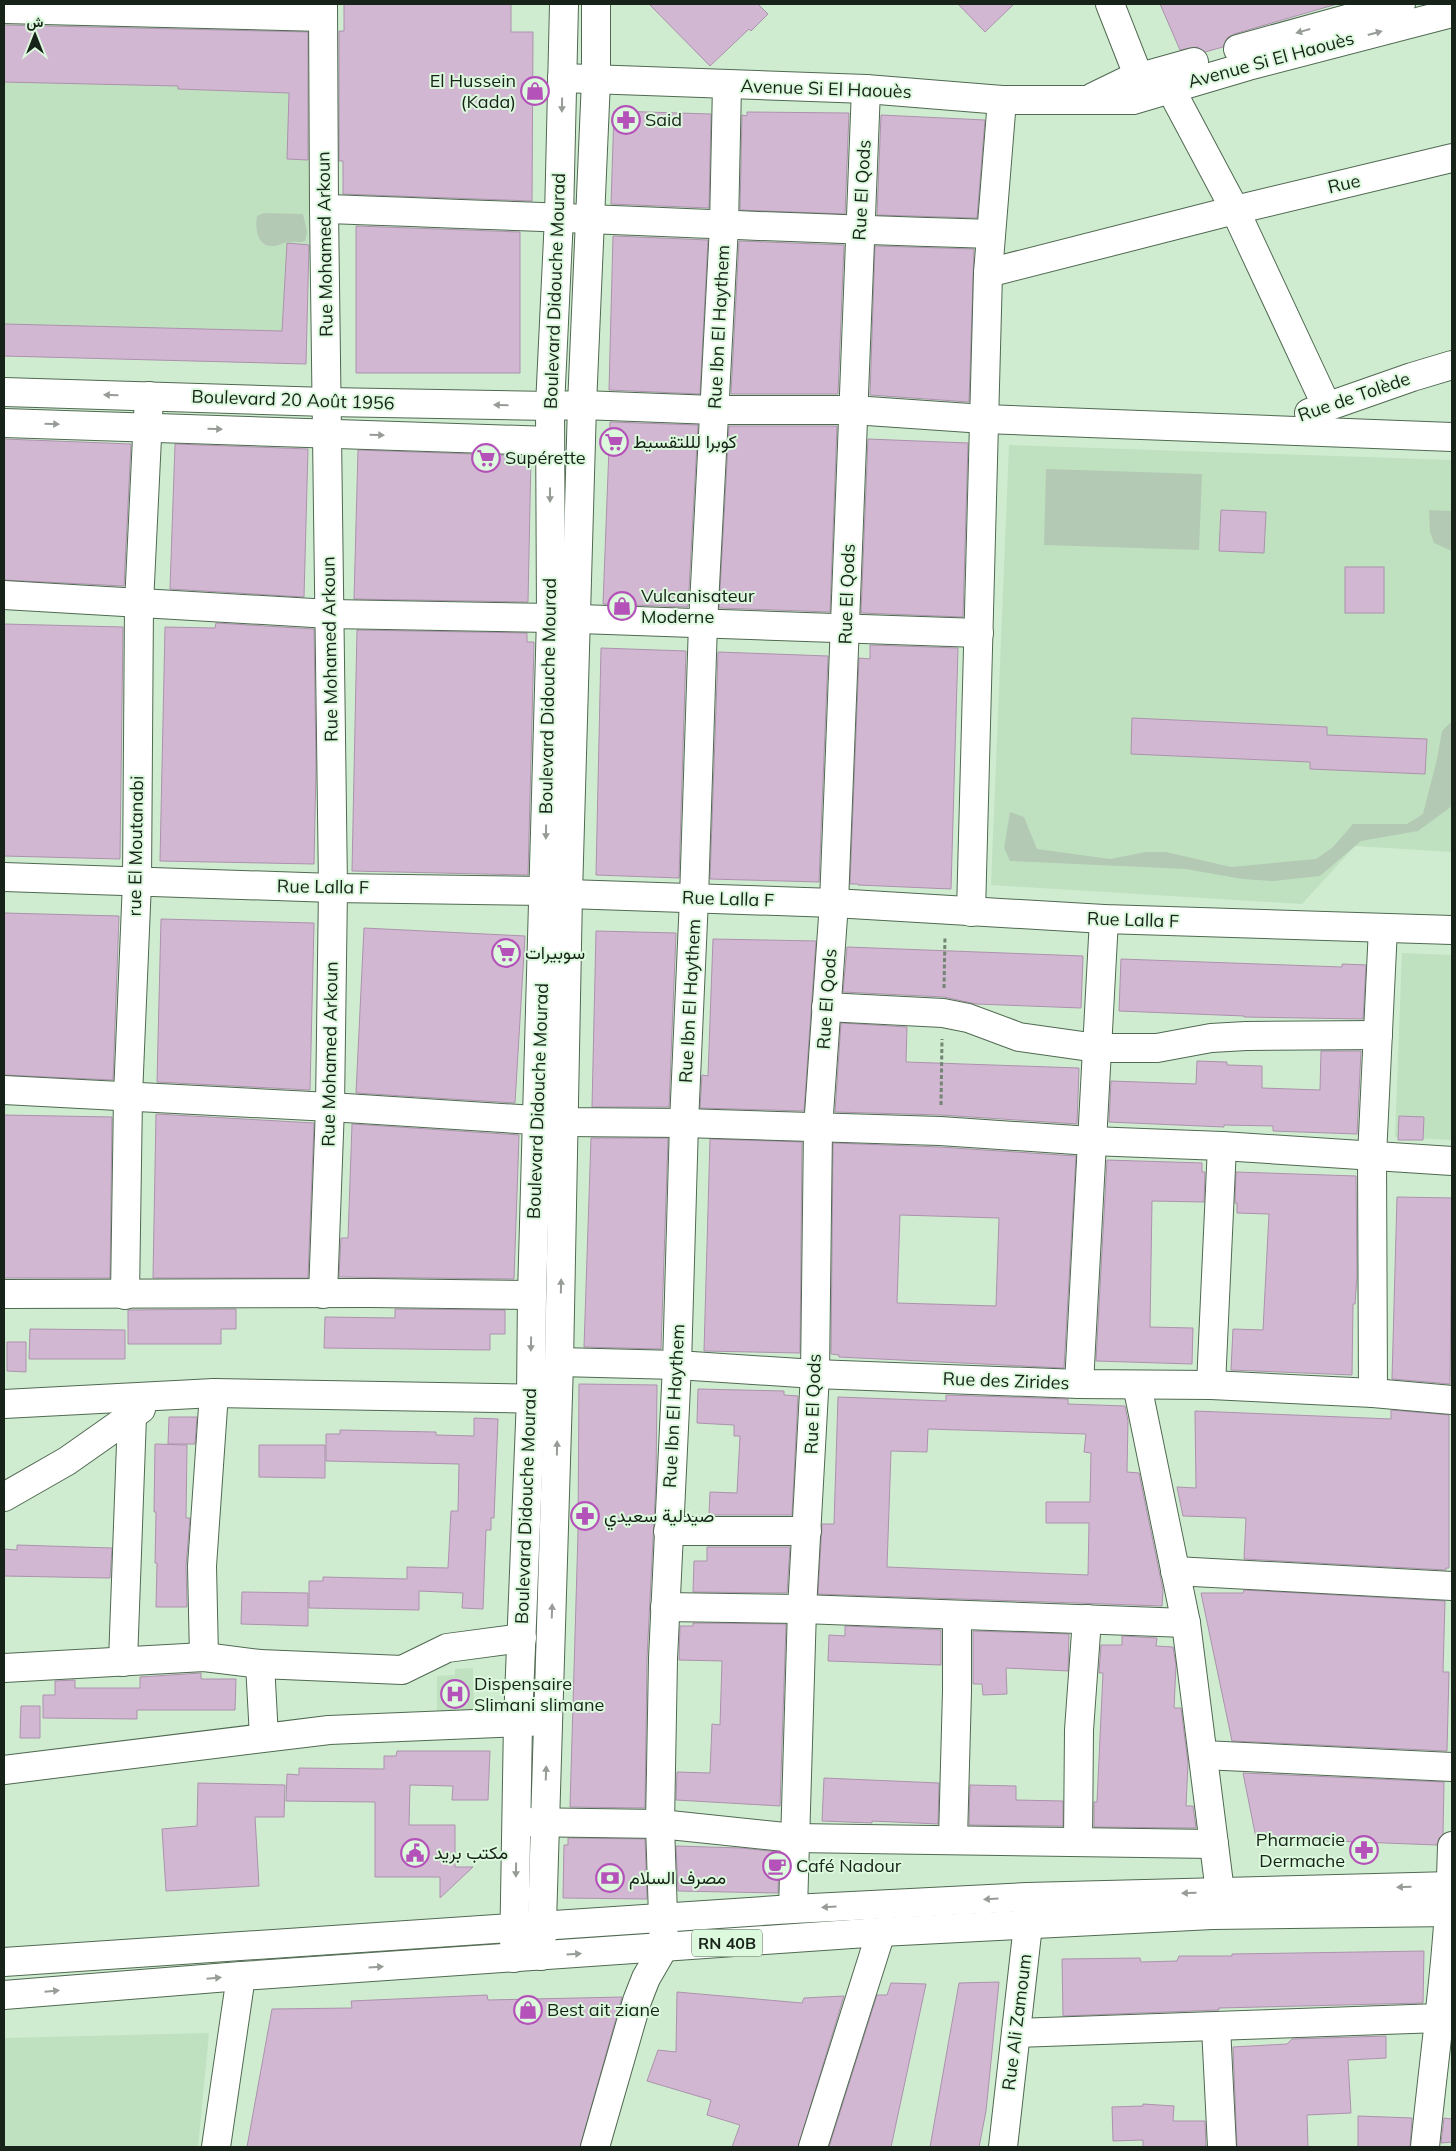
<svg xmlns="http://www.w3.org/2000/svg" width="1456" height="2151" viewBox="0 0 1456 2151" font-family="Mulish,Vazirmatn,sans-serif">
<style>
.built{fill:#bfe1c0}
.green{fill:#b3c9b4}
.building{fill:#d2b7d2;stroke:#ac92ac;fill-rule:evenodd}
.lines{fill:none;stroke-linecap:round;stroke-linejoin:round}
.minor-casing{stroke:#506951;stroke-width:30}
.major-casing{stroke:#506951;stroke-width:30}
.path{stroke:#728673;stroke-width:3;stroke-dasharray:4 2.5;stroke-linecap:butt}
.minor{stroke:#fff;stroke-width:28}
.major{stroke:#fff;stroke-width:28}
.oneway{fill:#979c97}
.labels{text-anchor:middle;stroke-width:4;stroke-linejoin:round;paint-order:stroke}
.shield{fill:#dcf9dd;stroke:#526253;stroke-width:1}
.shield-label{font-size:16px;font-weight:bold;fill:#172218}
.street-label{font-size:18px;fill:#172218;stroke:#dcf9dd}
.poi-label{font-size:18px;fill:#172218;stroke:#dcf9dd;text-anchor:start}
</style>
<rect width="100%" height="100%" fill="#cfecd0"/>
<g class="built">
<path d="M4,22L313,30L306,364L4,356Z"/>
<path d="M1009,445L1452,460V852L1355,846L1302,904L991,885Z"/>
<path d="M1402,953L1452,955V1140L1395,1137Z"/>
<path d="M473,1668L474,1713L437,1714V1676L455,1675V1669Z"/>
<path d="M209,2033L198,2147H4V2038Z"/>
</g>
<g class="green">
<path d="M264,213L303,214L307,232L305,241C299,243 295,241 289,242C283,242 279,246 273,246C257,247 255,228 257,216Z"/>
<path d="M1046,469L1202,474L1199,550L1044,545Z"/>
<path d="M1429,510L1452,511V551L1434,543L1430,532Z"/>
<path d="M1452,721V806L1418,831L1361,841L1320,876L1273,881L1242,879L1186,869L1010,861L1004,848L1010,812L1024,817L1037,849L1110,859L1146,852H1166L1231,867L1316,859L1333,847L1353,824H1407L1423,814L1437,759L1442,731Z"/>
</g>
<g class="building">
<path d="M344,4H511V32H533L532,201L343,194V161H339V31H344Z"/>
<path d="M649,4H758L768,14L751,31L749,29L710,66Z"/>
<path d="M958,4H1014L985,32Z"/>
<path d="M1160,4H1337L1234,34L1227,38L1223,47L1205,52L1197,47L1180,50Z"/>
<path d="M4,25L308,32V160L287,159L289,93L178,89V86L4,82Z"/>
<path d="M614,111L711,114L709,208L611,204Z"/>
<path d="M747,112L849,113L845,214L740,210L742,115L747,116Z"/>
<path d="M881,115L985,120L977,218L877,215Z"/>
<path d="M356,226L520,232V373H356Z"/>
<path d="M613,236L708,240L700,394L609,390Z"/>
<path d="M739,241L844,245L838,394H731Z"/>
<path d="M287,243L309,245L306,364L4,356V324L282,331Z"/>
<path d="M875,246L974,249L969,402L870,395Z"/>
<path d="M610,422L698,425L688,607L603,604Z"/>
<path d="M729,426H837L830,612L719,608Z"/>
<path d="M4,439L131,444L124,586L4,580Z"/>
<path d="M868,439L968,443L963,617L861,613Z"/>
<path d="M175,444L308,449L304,597L170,589Z"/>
<path d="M358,450L531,456L528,602L354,599Z"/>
<path d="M1221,510L1266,512L1264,553L1219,551Z"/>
<rect x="1345" y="567" width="39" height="46"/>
<path d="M216,623L314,629L316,767L314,864L160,861L165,627L215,628Z"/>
<path d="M4,624L123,627L120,859L4,856Z"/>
<path d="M357,630L527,633V642H534L528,875L352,871Z"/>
<path d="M870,645L958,648L951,889L858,885V884H850L859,658L870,659Z"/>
<path d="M601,648L686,651L679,878L596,875Z"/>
<path d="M718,652L828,656L819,882L710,879Z"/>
<path d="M1132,718L1327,727V735L1427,739L1425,774L1310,769V762L1131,754Z"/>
<path d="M4,913L119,916L113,1080L4,1075Z"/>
<path d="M161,919L314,923L310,1090L157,1082Z"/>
<path d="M364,928L525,936L515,1103L356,1093Z"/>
<path d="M596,931L676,933L669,1107H592Z"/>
<path d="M713,939L816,941L804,1111L700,1108L702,1075L708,1076Z"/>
<path d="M847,947L1083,956L1081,1008L976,1004L944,997L843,992Z"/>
<path d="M1121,959L1342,967V964L1366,965L1363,1019L1244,1017V1016L1119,1011Z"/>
<path d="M841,1023L907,1027L906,1062L1079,1068L1077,1124L941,1115L835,1112Z"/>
<path d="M1321,1051H1361L1357,1134L1273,1131V1126L1224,1125V1127L1109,1122L1111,1081L1196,1084L1197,1061L1227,1062V1065L1262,1066V1088L1320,1090Z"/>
<path d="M156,1114L314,1123L308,1278H153Z"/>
<path d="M4,1115L112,1117L110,1278H4Z"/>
<path d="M1399,1116L1424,1117L1423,1140H1398Z"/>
<path d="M352,1124L519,1135L514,1279L339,1277L341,1238H348Z"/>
<path d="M591,1138H668L661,1349L584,1347Z"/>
<path d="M710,1139L802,1142L800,1353L704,1351Z"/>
<path d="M833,1143L939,1147L1076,1156L1064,1368L839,1357V1355L831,1354ZM900,1215L999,1218L996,1306L897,1303Z"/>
<path d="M1107,1160L1202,1163V1172H1205L1204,1202L1152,1201L1150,1327L1193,1328L1192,1364L1096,1361Z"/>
<path d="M1236,1172L1356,1176L1357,1276L1355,1304H1353L1352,1375L1231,1370L1233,1329L1263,1330L1269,1214L1237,1213V1203H1235Z"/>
<path d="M1397,1197L1452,1198L1450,1384L1392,1379Z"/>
<path d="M236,1309V1329H221V1344H128V1310Z"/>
<path d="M395,1309L505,1310V1334H490V1350L324,1348L325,1317L395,1318Z"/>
<path d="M30,1329L125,1330V1359H29Z"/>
<path d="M7,1342H26V1372L7,1371Z"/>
<path d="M579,1384L657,1385L656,1481L647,1658L645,1808L570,1807L578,1533Z"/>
<path d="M698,1389L784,1391V1395L798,1396L792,1515H709L710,1492L737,1493L740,1436H734V1425L697,1423Z"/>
<path d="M946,1395L1068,1399V1404L1125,1406L1128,1421L1127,1472L1139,1473L1163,1590L1162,1606L818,1594L822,1524H834L838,1397L946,1401ZM928,1429L1086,1434L1084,1452L1091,1453L1090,1502H1046V1523H1089L1088,1575L887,1567L891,1451L927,1452Z"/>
<path d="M1391,1410L1449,1415V1568H1446V1570L1244,1559L1246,1518L1183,1516L1177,1487L1196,1488L1195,1411L1391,1419Z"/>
<path d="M169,1417H197L195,1444H168Z"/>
<path d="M474,1418L498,1419L494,1518H491V1530H486L483,1609L462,1608L463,1593L419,1591V1610L309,1608V1581H323V1577L407,1579V1567L448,1568L451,1511H458L459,1464L326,1461V1434H340V1430L436,1432V1435L474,1436Z"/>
<path d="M155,1444L187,1445L186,1518H190L186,1566L187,1607H156L157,1563H155L156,1512H154Z"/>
<path d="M259,1445H325V1478L259,1477Z"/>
<path d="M17,1545L112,1548L110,1578L4,1576V1549L17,1550Z"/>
<path d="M707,1547H790L787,1593L693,1592L694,1561H707Z"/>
<path d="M1244,1590L1445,1601L1443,1672H1449L1447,1751L1232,1741L1201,1593H1243Z"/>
<path d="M242,1592L308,1593V1626L241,1624Z"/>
<path d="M693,1623L786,1624L780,1806L676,1800L677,1772L710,1773L712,1724L720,1725L722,1661L679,1660L680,1626H693Z"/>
<path d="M845,1626L941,1630V1665L828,1661L829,1635L845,1636Z"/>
<path d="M973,1631L1069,1634L1068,1671L1006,1668L1007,1694L983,1695L982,1684H973Z"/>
<path d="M1122,1636L1157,1638L1156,1646L1173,1647L1176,1665L1174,1708H1181L1188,1763L1186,1806H1193L1196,1828L1094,1827V1802H1097L1103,1673H1099L1101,1645H1122Z"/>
<path d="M201,1673V1679H236L235,1710H137V1719L43,1718V1695H55V1681L75,1680V1688H140V1677Z"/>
<path d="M21,1706H40V1738H20Z"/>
<path d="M397,1751H490L488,1800H452L453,1786L410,1785L409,1825H455V1867H473L440,1898V1877H375V1802L286,1801L287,1774L299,1775V1768L384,1769V1756H396Z"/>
<path d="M1243,1773L1444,1782L1443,1834L1439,1838L1437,1845L1256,1838Z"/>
<path d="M824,1778L939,1783L938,1824L872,1821V1823L822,1821Z"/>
<path d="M198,1783L285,1785L284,1817H255L259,1886L166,1891L162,1829L197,1826Z"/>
<path d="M970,1785L1016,1786V1800L1063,1801V1826L969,1825Z"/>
<path d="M568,1838L645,1839L647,1899L563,1898L564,1845H568Z"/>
<path d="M676,1846L741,1848L779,1852L778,1893L678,1891Z"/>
<path d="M1424,1951L1423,2003L1219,2008V2010L1063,2016L1062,1959L1140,1958L1141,1962L1177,1961L1179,1956H1232V1954Z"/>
<path d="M999,1982L986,2111L979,2147H930L959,1983Z"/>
<path d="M891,1983L926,1984L891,2147H829L877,1995H887Z"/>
<path d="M677,1992L802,2003L804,1998L844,1996L798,2147H732L740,2125L707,2115L711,2100L647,2081L658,2050L676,2052Z"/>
<path d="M487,1995L488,2000L622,1997L580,2147H247L272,2009L352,2008L351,2001Z"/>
<path d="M1386,2036V2058L1348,2060L1351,2113L1307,2115L1308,2147H1237L1233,2047L1287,2044L1292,2039Z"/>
<path d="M1143,2104L1174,2106L1173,2121H1205L1206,2147H1143V2140L1113,2141L1112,2107L1143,2106Z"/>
<path d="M1358,2116L1412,2118L1410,2147H1358Z"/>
<path d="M1444,2118L1452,2119V2142L1441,2143Z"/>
</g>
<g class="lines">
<defs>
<g id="minor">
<path d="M1110,4L1145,93"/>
<path d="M4,9L323,17"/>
<path d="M1238,49L1401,4"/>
<path d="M562,78L866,89L1002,100H1133L1248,66L1452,13"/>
<path d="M1170,88L1235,210L1327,407"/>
<path d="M1093,97L1126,81L1194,62"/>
<path d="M324,209C546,216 768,228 991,234"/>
<path d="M988,273L1235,210L1452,158"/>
<path d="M4,392L327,402L550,406L582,405L714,410H853L984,419L1452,437"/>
<path d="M1309,413L1412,377L1452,365"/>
<path d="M4,423L550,441"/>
<path d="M4,595L330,614L551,618L979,633"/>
<path d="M4,877L333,888L544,891L568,894L834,903L1104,919L1452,930"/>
<path d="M971,912L988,273L1002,100"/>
<path d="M826,1007L943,1013L968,1018L1019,1037L1097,1048H1157L1211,1038L1246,1036L1378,1035"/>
<path d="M4,1090L330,1107L565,1122L684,1123L940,1131L1091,1141L1222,1146L1452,1161"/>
<path d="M4,1294L370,1293L532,1295"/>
<path d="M323,1294L330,1107L333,888L324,209L323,4"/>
<path d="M125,1295L128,1096L137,882L139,604L149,396"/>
<path d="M559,1362L677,1365L815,1374L1079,1384L1211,1385L1373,1393L1452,1400"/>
<path d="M1079,1384L1104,919"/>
<path d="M1137,1385L1186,1623L1220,1892"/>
<path d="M1211,1385L1222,1146"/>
<path d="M1373,1393L1372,1156L1383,928"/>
<path d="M4,1404L214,1393L554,1399"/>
<path d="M4,1497L67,1461L141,1409"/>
<path d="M668,1531H807"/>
<path d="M1175,1571L1452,1586"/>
<path d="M665,1607L802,1609L1186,1623"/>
<path d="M204,1657L202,1566L214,1393"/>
<path d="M123,1662L132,1416"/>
<path d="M260,1664L264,1737"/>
<path d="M4,1668L204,1657L260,1664L402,1670L447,1648L522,1638"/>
<path d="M1203,1755L1452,1767"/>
<path d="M4,1770L329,1730L548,1721"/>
<path d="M521,1822L660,1824L794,1838L1214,1844"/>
<path d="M953,1839L957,1691V1615"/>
<path d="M1078,1842L1079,1730L1087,1619"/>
<path d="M793,1909L802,1609L815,1374L818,1128L834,903L866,89"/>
<path d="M1216,2027L1222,2147"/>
<path d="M1016,2033L1440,2018"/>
<path d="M216,2147L241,1976"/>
<path d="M595,2147L637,2001L646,1978L664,1947L660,1824L663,1659L677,1365L684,1123L694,898L703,624L724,226L727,85"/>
<path d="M813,2147L881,1932"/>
<path d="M1003,2147L1028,1925V1901"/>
<path d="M1425,2147C1435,2047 1450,1947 1452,1846"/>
</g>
<g id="major">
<path d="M541,1956L559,1362L568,894L582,405L596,80V4"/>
<path d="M514,1958L518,1722L531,1398L532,1295L551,618L550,406L559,217L564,4"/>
<path d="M4,1962L793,1909L1027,1897L1452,1886"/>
<path d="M4,1995L241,1976L881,1932L1212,1915L1452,1912"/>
</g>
</defs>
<use href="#minor" class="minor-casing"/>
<use href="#major" class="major-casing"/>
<g class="path">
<path d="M944,988L945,936"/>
<path d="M941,1105L942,1039"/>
</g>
<use href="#minor" class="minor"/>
<use href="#major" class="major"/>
</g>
<defs><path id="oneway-solid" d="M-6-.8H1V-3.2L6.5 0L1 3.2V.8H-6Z" transform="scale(1.25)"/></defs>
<g class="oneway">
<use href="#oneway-solid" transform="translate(1303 31) rotate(164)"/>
<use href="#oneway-solid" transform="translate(1375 33) rotate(-15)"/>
<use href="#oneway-solid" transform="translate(562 105) rotate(91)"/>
<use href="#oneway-solid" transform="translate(111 395) rotate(-178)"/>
<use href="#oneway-solid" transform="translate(501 405) rotate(-179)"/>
<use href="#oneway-solid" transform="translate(52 424) rotate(2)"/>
<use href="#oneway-solid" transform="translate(215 429) rotate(2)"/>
<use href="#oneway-solid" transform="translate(377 435) rotate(2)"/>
<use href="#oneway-solid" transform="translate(550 495) rotate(90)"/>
<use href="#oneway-solid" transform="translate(546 832) rotate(91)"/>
<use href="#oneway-solid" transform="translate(561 1286) rotate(-89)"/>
<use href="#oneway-solid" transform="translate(531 1344) rotate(91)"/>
<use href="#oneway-solid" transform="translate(557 1448) rotate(-89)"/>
<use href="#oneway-solid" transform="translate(552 1611) rotate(-88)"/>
<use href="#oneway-solid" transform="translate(546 1773) rotate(-88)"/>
<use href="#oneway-solid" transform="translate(516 1870) rotate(91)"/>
<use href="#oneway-solid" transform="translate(1404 1887) rotate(178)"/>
<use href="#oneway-solid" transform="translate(1189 1893) rotate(178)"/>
<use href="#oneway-solid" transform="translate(991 1899) rotate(177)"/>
<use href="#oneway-solid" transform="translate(829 1907) rotate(177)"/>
<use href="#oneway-solid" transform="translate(574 1954) rotate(-4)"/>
<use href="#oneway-solid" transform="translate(376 1967) rotate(-4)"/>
<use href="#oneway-solid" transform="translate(214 1978) rotate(-5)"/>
<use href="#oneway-solid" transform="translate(52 1991) rotate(-5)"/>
</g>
<defs>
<symbol id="shop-ring" viewBox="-11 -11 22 22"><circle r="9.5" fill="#dcf9dd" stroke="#b452b9" stroke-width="1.5"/><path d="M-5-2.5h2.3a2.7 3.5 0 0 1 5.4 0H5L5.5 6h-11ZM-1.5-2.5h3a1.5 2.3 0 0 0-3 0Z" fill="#b452b9"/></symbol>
<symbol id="pharmacy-ring" viewBox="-11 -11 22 22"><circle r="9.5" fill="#dcf9dd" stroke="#b452b9" stroke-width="1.5"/><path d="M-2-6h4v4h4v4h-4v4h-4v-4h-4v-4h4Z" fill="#b452b9"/></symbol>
<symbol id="supermarket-ring" viewBox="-11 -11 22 22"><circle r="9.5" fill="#dcf9dd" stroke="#b452b9" stroke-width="1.5"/><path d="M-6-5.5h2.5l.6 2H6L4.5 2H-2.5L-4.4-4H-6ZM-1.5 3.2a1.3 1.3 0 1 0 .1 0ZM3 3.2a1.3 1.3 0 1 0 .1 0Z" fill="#b452b9"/></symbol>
<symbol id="hospital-ring" viewBox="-11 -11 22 22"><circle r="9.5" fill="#dcf9dd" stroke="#b452b9" stroke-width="1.5"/><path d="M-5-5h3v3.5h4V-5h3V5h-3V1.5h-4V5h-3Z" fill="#b452b9"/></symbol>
<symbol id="civic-ring" viewBox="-11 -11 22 22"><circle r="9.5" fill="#dcf9dd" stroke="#b452b9" stroke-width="1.5"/><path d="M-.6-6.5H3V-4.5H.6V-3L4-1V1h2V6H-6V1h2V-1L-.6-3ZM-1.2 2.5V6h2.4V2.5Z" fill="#b452b9"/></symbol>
<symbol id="cafe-ring" viewBox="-11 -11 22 22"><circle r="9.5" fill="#dcf9dd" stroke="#b452b9" stroke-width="1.5"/><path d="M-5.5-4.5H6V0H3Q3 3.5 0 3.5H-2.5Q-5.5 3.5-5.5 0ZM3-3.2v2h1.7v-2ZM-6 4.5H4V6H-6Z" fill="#b452b9"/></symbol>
<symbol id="bank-ring" viewBox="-11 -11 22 22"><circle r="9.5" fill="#dcf9dd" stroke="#b452b9" stroke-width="1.5"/><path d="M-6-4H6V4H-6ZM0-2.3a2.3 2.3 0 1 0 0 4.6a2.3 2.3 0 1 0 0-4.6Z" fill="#b452b9"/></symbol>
</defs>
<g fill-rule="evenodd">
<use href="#shop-ring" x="519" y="75" width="32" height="32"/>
<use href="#pharmacy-ring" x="610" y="104" width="32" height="32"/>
<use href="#supermarket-ring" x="598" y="426" width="32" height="32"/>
<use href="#supermarket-ring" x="470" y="442" width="32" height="32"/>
<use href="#shop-ring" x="606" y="590" width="32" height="32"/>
<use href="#supermarket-ring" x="490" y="937" width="32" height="32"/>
<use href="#pharmacy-ring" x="569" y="1500" width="32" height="32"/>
<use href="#hospital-ring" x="439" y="1678" width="32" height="32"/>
<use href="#pharmacy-ring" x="1348" y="1834" width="32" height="32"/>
<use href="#civic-ring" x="399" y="1837" width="32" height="32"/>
<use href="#cafe-ring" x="761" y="1850" width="32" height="32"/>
<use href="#bank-ring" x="594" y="1862" width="32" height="32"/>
<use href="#shop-ring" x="512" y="1994" width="32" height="32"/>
</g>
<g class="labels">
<rect class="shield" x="692" y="1929.5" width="70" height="27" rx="4"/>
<g class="shield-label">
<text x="727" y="1949">RN 40B</text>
</g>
<g class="street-label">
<text transform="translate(1271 60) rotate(-15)" y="6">Avenue Si El Haouès</text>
<text transform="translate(826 89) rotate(2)" y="6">Avenue Si El Haouès</text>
<text transform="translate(1344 184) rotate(-13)" y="6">Rue</text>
<text transform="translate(862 190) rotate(-87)" y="6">Rue El Qods</text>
<text transform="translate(325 244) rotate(-91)" y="6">Rue Mohamed Arkoun</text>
<text transform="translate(555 291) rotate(-88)" y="6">Boulevard Didouche Mourad</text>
<text transform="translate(719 327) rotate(-87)" y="6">Rue Ibn El Haythem</text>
<text transform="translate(1354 397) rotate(-19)" y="6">Rue de Tolède</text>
<text transform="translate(293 400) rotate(2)" y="6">Boulevard 20 Août 1956</text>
<text transform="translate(847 594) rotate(-88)" y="6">Rue El Qods</text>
<text transform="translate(330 649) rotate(-91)" y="6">Rue Mohamed Arkoun</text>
<text transform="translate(548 696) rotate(-89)" y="6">Boulevard Didouche Mourad</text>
<text transform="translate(136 846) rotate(-89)" y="6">rue El Moutanabi</text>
<text transform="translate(323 887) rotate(1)" y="6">Rue Lalla F</text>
<text transform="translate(728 899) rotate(2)" y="6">Rue Lalla F</text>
<text transform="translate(1133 920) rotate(2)" y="6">Rue Lalla F</text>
<text transform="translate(827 999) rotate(-86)" y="6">Rue El Qods</text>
<text transform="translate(690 1001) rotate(-87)" y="6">Rue Ibn El Haythem</text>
<text transform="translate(330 1054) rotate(-89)" y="6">Rue Mohamed Arkoun</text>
<text transform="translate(538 1101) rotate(-88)" y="6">Boulevard Didouche Mourad</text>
<text transform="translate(1006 1381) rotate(2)" y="6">Rue des Zirides</text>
<text transform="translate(813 1404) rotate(-88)" y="6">Rue El Qods</text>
<text transform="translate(674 1406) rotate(-87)" y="6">Rue Ibn El Haythem</text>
<text transform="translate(526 1506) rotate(-88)" y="6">Boulevard Didouche Mourad</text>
<text transform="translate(1017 2022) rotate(-83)" y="6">Rue Ali Zamoum</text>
</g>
<g class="poi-label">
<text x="516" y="87" text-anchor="end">El Hussein<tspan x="516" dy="21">(Kada)</tspan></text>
<text x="645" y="126">Said</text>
<text x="633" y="448">كوبرا لللتقسيط</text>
<text x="505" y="464">Supérette</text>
<text x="641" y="602">Vulcanisateur<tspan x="641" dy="21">Moderne</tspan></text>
<text x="525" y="959">سوبيرات</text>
<text x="604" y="1522">صيدلية سعيدي</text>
<text x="474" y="1690">Dispensaire<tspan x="474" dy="21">Slimani slimane</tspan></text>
<text x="1345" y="1846" text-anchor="end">Pharmacie<tspan x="1345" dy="21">Dermache</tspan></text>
<text x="434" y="1859">مكتب بريد</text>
<text x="796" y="1872">Café Nadour</text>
<text x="629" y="1884">مصرف السلام</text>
<text x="547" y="2016">Best ait ziane</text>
</g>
</g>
<rect width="1456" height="2151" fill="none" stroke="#172218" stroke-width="10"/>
<g transform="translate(35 35)" stroke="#dcf9dd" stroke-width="4" paint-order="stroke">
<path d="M0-4L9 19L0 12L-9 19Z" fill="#172218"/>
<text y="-8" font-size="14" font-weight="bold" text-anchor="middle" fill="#172218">ش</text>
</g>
</svg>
